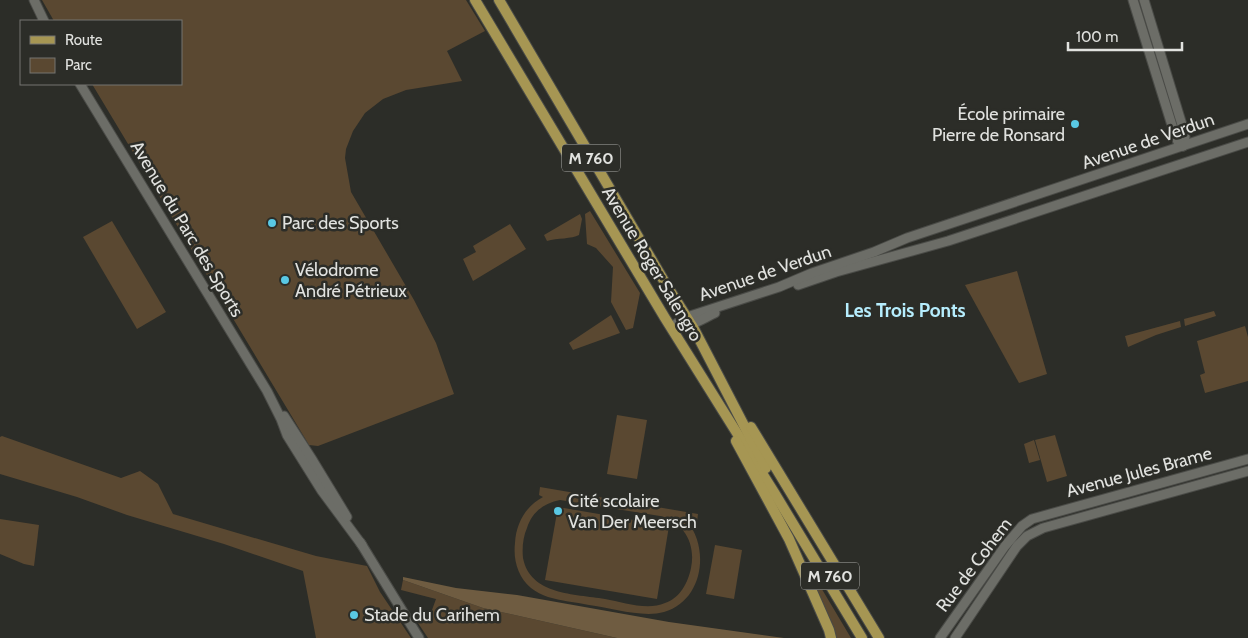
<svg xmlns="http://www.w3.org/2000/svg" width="1248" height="638" viewBox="0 0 1248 638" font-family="Cabin,sans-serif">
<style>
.green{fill:#5a4831;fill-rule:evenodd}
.forest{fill:#6f5c41}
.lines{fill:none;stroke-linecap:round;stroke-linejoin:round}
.secondary-casing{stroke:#4a4b47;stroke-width:11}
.primary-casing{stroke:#4a4b47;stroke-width:12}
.secondary{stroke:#6c6d67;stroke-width:9}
.primary{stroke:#a69653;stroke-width:10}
.poi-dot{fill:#59c8e4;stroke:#2c2d28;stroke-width:2}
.labels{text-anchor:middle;stroke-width:5;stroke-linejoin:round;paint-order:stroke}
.shield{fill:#2c2d28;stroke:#abaca8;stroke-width:1}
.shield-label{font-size:16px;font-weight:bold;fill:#e1e2df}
.poi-label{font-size:18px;fill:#e1e2df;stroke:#2c2d28;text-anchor:start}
.street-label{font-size:18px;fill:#e1e2df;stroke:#2c2d28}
.neighbourhood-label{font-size:19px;font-weight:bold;fill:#b6edfd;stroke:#2c2d28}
</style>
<rect width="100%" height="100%" fill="#2c2d28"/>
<g class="green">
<path d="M42,0H466L485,31L447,51L462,81L406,90L383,99L365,113L353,131L346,149L345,158L351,192L414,300L436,343L454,394L318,446L309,445L92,84H181V21H54Z"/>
<path d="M590,211L640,293L633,328L626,330L611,302L613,267L596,248L587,244L585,214Z"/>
<path d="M580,214L582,219L579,235C572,239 557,238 547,241L544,235Z"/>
<path d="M112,221L166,312L137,329L83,237Z"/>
<path d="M510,224L526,249L473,281L463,259L476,252L473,246Z"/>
<path d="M1017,271L1047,374L1019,383L965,285Z"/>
<path d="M1214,311L1216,316L1185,326L1184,319Z"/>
<path d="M611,315L620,333L573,350L569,343Z"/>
<path d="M1180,321L1181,327L1156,335L1128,347L1125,336Z"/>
<path d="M1245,326L1248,337V381L1205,393L1200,375L1205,373L1197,341Z"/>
<path d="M617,415L647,420L637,479L607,474Z"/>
<path d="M1055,435L1067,476L1047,482L1035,440Z"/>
<path d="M2,436L121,478L140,471L158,484L173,514L316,556L367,566L380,592L411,638H316L303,571L224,544L127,515L77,497L0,474V437Z"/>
<path d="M1034,440L1040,460L1029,463L1024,444Z"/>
<path d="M540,487L698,514L697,522L687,521C710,549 703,601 664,612C643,618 611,608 589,605C575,602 561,601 548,597C542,595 536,592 531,588C518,577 513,560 515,543C516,523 526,506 543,497L539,495ZM560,500L660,516C684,522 696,544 691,568C688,583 680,598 665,603C647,611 623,602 605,599C575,594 530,595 523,558C522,548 523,537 527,528C532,512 544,503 560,500Z"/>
<path d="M558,507L669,526L657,599L545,580Z"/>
<path d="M0,519L39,525L34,566L24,564L0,554Z"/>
<path d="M795,544L851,638H835L832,623Z"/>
<path d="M715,545L742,550L734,599L706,594Z"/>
<path d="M403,580L483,608L617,638H428L416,620L432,610L436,599L401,590Z"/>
</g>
<path class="forest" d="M403,577L456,588L517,595L669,622L784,638H617L483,608L403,580Z"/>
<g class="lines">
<defs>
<g id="secondary">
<path d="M34,0L44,21"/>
<path d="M1133,0L1175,135L1178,142L1183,146"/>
<path d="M1144,0L1183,128L1185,137L1183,146"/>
<path d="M80,84L267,391L281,419L287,435L322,491L362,545"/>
<path d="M798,285L836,272L948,241L1248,142"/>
<path d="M671,327L687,317L779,287L812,273L874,252L907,238L1248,124"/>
<path d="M671,327C688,329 700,320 715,313"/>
<path d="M284,416L313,461L347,517"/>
<path d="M360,542L419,638"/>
<path d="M940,638L1005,546L1022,526L1032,519L1248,459"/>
<path d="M955,638L1017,546L1027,536L1043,528L1248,471"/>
</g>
<g id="primary">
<path d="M475,0L665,318L775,494L862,638"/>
<path d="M499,0L667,286L694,329L766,468"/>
<path d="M751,427L879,638"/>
<path d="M736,441L789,539L829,630L831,638"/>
</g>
</defs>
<use href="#secondary" class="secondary-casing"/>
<use href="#primary" class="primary-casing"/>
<use href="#secondary" class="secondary"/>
<use href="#primary" class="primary"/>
</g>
<g class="poi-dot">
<circle cx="1075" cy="124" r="5"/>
<circle cx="272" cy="223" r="5"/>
<circle cx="285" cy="280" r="5"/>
<circle cx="558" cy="511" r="5"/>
<circle cx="354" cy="615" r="5"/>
</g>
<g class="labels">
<g class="shield">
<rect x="562" y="144.5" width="58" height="27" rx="4"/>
<rect x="801" y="562.5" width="58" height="27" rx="4"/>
</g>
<g class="shield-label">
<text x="591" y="164">M 760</text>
<text x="830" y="582">M 760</text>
</g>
<g class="poi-label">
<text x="1065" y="120" text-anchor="end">École primaire<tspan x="1065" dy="21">Pierre de Ronsard</tspan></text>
<text x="282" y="229">Parc des Sports</text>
<text x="295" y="276">Vélodrome<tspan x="295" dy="21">André Pétrieux</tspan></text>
<text x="568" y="507">Cité scolaire<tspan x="568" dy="21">Van Der Meersch</tspan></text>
<text x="364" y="621">Stade du Carihem</text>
</g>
<g class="street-label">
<text transform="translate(1148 141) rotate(-19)" y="6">Avenue de Verdun</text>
<text transform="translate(187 229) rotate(59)" y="6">Avenue du Parc des Sports</text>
<text transform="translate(652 264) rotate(59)" y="6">Avenue Roger Salengro</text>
<text transform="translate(765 273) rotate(-19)" y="6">Avenue de Verdun</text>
<text transform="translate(1139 472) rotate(-15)" y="6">Avenue Jules Brame</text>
<text transform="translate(974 565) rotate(-53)" y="6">Rue de Cohem</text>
</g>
<g class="neighbourhood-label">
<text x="905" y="317">Les Trois Ponts</text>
</g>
</g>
<rect x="20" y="20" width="162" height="65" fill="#2c2d28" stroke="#747571"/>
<rect x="30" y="36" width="25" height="8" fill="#a69653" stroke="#747571"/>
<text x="65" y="45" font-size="15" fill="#e1e2df">Route</text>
<rect x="30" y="58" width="25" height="15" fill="#5a4831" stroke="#747571"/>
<text x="65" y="70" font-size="15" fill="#e1e2df">Parc</text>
<path d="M1068 42v8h114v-8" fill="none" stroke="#e1e2df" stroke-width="2.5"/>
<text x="1076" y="42" font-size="15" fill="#e1e2df" stroke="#2c2d28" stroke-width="4" paint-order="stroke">100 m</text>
</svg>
